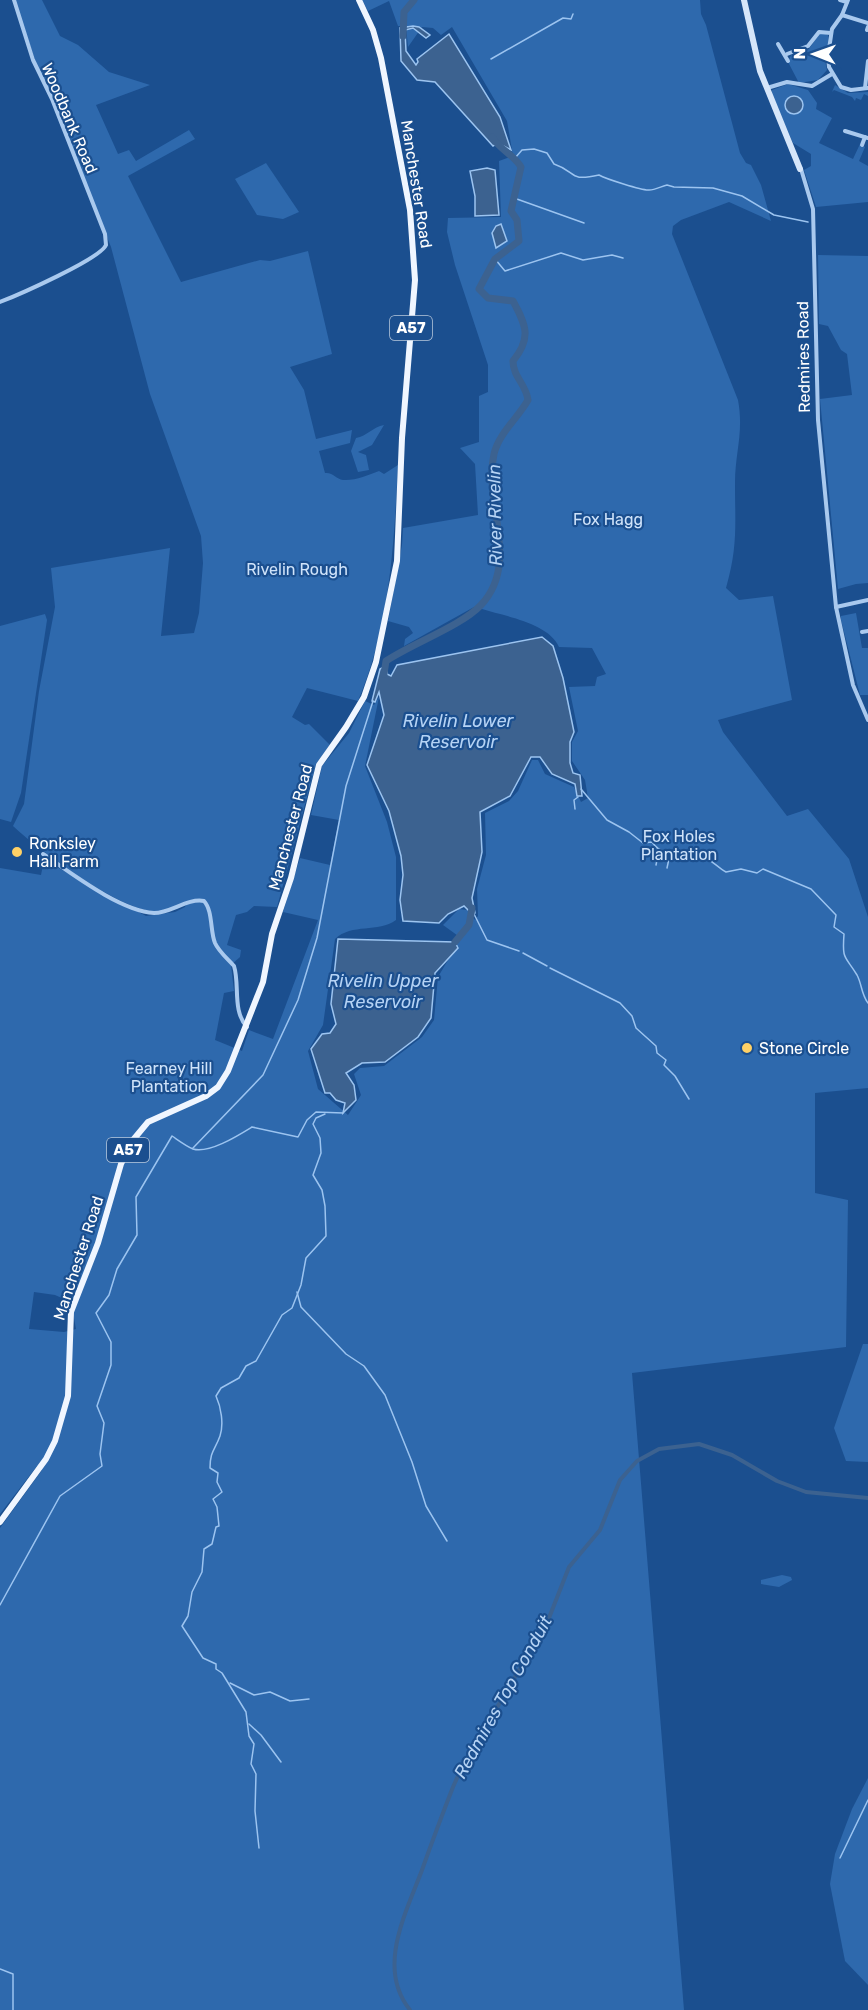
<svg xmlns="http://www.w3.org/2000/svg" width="868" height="2010" viewBox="0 0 868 2010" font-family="Rubik,sans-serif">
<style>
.green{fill:#2e69ad;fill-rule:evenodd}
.water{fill:#3c6290;stroke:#9cc4f0;stroke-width:1.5}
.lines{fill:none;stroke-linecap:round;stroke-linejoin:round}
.stream{stroke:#9cc4f0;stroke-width:1.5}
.canal{stroke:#3c6290;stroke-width:4}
.river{stroke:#3c6290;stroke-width:7}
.street{stroke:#a9c9ee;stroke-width:4}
.secondary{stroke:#d6e6fa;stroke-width:6}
.primary{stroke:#f0f6ff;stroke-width:6}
.poi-dot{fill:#ffd166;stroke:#1b4f8f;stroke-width:2}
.labels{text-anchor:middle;stroke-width:4.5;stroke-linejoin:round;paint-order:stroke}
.shield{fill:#1b4f8f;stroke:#bbcadd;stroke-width:1.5}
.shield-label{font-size:15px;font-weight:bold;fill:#fff}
.street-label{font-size:16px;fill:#fff;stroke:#1b4f8f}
.park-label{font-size:16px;fill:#cfe3fa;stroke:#1b4f8f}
.poi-label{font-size:16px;fill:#fff;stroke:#1b4f8f;text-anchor:start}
.water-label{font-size:18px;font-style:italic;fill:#b5d3f5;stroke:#1b4f8f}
</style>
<rect width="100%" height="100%" fill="#1b4f8f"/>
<g class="green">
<path d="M15,0H42L60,36L78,45L109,72L150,85L96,105L118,154L129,150L136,161L189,130L195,139L128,176L181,282L260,260L270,261L308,251L332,354L290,367L304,390L316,439L352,430L350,443L319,451L325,473C333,472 336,479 343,480C355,481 368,475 379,471L384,474L398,465C394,544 390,626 358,701L307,688L292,717L305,725L309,724L330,745L316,764L277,907L254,906L247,912L236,915L227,945L241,950L240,957L231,965L234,991L224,993L215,1040L242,1051L249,1030L273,1039L318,920L283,912L300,858L330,865L339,820L311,815L322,766L349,733L365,701L374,705L379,697L365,766L387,822L396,857V920C378,933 352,923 335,939L323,1025L308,1051L318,1089L348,1115L361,1095L354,1074L360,1068L384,1066L422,1037L434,1020L438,977L461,938L443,925L459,909L467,910L475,920L478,916L477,889L486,855L485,813L509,801L518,791L532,760H538L545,774L574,787L581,802L588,798L585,780L572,761V742L578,731L569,687L595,686L597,677L606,674L592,648L559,647C549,623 504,616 482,609L474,607L404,646L405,639L413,633L409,627L388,621L402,545L403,528L478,515L475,464L460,448L479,442V396L488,392V365L455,265L447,232L448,218L501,217L499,161L513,156L507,121L452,27L441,35L433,28L422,27L408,47L406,26H398L389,1L368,11L362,0H700L701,14L706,25L740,153L746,163L751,165L761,185L771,221L729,202L681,220L673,226L672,234L738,400C744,433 735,452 735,483C735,525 738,546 726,588L739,600L773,596L792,700L718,720L723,732L787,816L808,809L849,859L868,917V1088L815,1093V1193L848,1200L846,1347L632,1373L684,2010H0V1528L42,1470L37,1466L0,1514V868L41,875L44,860L146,916L175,912L185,907L187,902C176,906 164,913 151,911C114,906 41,852 13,826L24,804L39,691L55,607L51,568L170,548L161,636L194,633L199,613L203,563L201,536L150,394L111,247L37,66ZM34,1292L55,1295L71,1302L76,1329L64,1332L29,1329Z"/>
<path d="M823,33L828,35C830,47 823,58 827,70L818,80L799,83L788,62L791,55L809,49L819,34Z"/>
<path d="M788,84L808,90L817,103L816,109L832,118L819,143L853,159L860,144L865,147L859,161L868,166V202L816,207L804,170L811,166V154L793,143L772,95V90Z"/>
<path d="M835,85L848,93L868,92V96L864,94L861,100L856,98L855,101L852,97L834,90L832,92Z"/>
<path d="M266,163L299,212L283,219L257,215L235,179Z"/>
<path d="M818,255L868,256V583L856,584L838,589L820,399L852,395L847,354L841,350L828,326L819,324Z"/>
<path d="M384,425L372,445L358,452L366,455L369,470L358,472L351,451L356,438C367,436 373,427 384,425Z"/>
<path d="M856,613L862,648H868V695H860L841,620V616Z"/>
<path d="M45,614L47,620L21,793L11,822L0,819V626Z"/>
<path d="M863,1344H868V1462L846,1461L834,1428Z"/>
<path d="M782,1575L791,1577L792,1580L779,1587L761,1584V1580Z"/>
<path d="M868,1778V1985L845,1961L830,1884L835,1854L852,1809Z"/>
</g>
<g class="water">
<path d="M413,26L419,27L430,35L426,38L413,28L405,30L406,51L416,65L418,62L417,59L449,34L500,117L511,150L498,143L493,146L435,82L417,80L401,61L400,28Z"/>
<circle cx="794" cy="105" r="9"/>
<path d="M487,168L495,170L499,215L475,216V196L470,171Z"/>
<path d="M501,224L507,241L496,248L492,233L496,226Z"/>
<path d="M542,637L553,646L563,678L574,732L570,742V763L573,773L580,775L582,796H577L575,784L552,774L540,757H531L510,796L480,812L482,852L472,898L475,913L473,915L464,906L448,914L439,923L403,921L400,900L403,875L401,856L389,811L367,765L384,715L379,692L375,702L372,701L380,669L387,665V674L391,676L397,665Z"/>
<path d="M338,939L455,942L458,948L435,973L431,1018L418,1037L385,1062L362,1063L346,1073L354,1085L356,1100L343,1113L345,1103L336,1100L330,1093H325L311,1049L322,1034L330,1033L336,1024L331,1004Z"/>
</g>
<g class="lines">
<g class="stream">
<path d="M491,59L563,18L571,19L573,14"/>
<path d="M515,158L522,150L534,149L547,153L554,164C578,172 567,182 599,175C606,179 641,190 648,190C653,191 662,186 667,185L674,187L713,188L742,196L774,215L808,222"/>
<path d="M514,198L584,223"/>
<path d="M495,259L505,271L561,253L583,260L612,255L623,258"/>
<path d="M581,789L607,820L629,832L643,843L652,842C664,860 684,850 701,856C711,859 717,867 726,872L741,869L757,873L763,869L811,889L836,915L834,927L844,934C842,961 845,955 857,975C862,984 861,994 868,1003"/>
<path d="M575,809L574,800L578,797"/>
<path d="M656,865L659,851"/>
<path d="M667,868L670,854"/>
<path d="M473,912L487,940L519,951"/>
<path d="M523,953L547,966"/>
<path d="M550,968L620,1003L632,1016L636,1028L656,1046L657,1053L666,1060L664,1065L675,1076L689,1099"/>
<path d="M193,1148L263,1075L298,1000L317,938L346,786L373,701"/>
<path d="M297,1292L301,1307L346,1354L364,1366L385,1395L412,1462L426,1506L447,1541"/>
<path d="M0,1605L60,1496L102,1466L100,1454L104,1423L97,1406L111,1365V1342L96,1313L109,1295L117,1269L137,1235L136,1197L172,1136C178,1140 186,1146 193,1149C209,1154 239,1135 252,1127L298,1137L307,1120L316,1112L343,1113"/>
<path d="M230,1683L254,1695L270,1692L290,1701L309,1699"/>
<path d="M249,1724L261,1735L281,1762"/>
<path d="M259,1848L255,1811L256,1774L251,1764L254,1744L249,1736L246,1712L222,1673L216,1669V1664L203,1658L182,1626L188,1616L192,1592L202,1572L204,1549L212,1544L216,1527L219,1526L217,1507L213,1499L222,1492L217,1482L218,1473L210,1468C210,1451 215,1450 220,1436C224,1424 221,1407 216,1396L221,1388L239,1378L246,1366L256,1361L282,1315L292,1308L301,1285L306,1258L326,1236L325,1206L322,1190L313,1175L321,1153L320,1138L313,1124L316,1118L325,1114"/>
<path d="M840,1858L868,1800"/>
<path d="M0,1969L13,1974V2010"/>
</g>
<path class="canal" d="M410,2010C376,1968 406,1913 422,1870C432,1842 442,1815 453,1787L463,1765L547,1623L569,1567L600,1530L620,1480L637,1461L659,1449L699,1444L732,1455L777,1481L806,1492L868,1498"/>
<g class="river">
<path d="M403,36L404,12L414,0"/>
<path d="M384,674L386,661C413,643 461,626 481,605C521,563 483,502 494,454C499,433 518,418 528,400C526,384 513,377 513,361C532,338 526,325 513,301L488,298L479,289L495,259L519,241L517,220L511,211L521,167C513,154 500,150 492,137"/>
<path d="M455,942L469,925L472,908"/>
</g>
<g class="street">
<path d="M840,0L847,2"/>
<path d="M848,0L842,15L832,29L828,56L829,67L841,87L851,90L868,88"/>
<path d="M842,15L868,23"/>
<path d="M867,30L868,27"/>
<path d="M778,44L788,61"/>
<path d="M787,54L808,46L819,32L831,33"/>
<path d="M767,88L787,82L812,86L832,74"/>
<path d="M865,88L868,61"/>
<path d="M845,131L868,138"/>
<path d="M862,145L865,137"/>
<path d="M801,169L813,209L818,420L836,607L853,685L868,720"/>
<path d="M0,302C18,295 100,259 106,245L105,234L52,99L33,60L14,0"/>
<path d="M836,607L868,600"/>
<path d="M862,632L868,631"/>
<path d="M43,854C71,873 120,911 154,913C171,913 187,898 204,901C213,911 210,931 215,943C219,952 228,959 234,966C240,985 232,1011 247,1027"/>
</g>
<path class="secondary" d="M744,0L760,71L800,169"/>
<path class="primary" d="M0,1522L46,1459L55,1441L68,1396L71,1312L98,1243L121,1164L133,1140L148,1122L206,1096L218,1087L228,1071L263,982L272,934L291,878L319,765L346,727L364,697L376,662L397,561L402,438L415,280L410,210L381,58L373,30L359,0"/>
</g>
<g class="poi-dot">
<circle cx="17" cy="852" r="6"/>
<circle cx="747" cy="1048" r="6"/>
</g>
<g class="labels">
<g class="shield">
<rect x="390" y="316" width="42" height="24" rx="4.5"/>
<rect x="107" y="1138" width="42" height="24" rx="4.5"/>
</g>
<g class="shield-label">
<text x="411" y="333">A57</text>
<text x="128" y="1155">A57</text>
</g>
<g class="street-label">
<text transform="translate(70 118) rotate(67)" y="6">Woodbank Road</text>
<text transform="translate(417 184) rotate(81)" y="6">Manchester Road</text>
<text transform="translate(803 357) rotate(-91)" y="6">Redmires Road</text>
<text transform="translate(290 827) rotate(-75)" y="6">Manchester Road</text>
<text transform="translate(78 1258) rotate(-72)" y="6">Manchester Road</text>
</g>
<g class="park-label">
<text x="608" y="525">Fox Hagg</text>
<text x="297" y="575">Rivelin Rough</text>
<text x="679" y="842">Fox Holes<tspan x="679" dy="18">Plantation</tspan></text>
<text x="169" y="1074">Fearney Hill<tspan x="169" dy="18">Plantation</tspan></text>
</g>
<g class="poi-label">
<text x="29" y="849">Ronksley<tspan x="29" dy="18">Hall Farm</tspan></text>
<text x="759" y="1054">Stone Circle</text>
</g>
<g class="water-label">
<text transform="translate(495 515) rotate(-91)" y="6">River Rivelin</text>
<text x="458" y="727">Rivelin Lower<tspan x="458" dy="21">Reservoir</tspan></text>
<text x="383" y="987">Rivelin Upper<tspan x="383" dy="21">Reservoir</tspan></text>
<text transform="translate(503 1697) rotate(-61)" y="6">Redmires Top Conduit</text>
</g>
</g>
<g transform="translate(814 54) rotate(271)" stroke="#1b4f8f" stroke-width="4.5" paint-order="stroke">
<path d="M0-4.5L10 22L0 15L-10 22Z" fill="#ffffff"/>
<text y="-9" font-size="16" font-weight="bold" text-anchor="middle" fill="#ffffff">N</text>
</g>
</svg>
